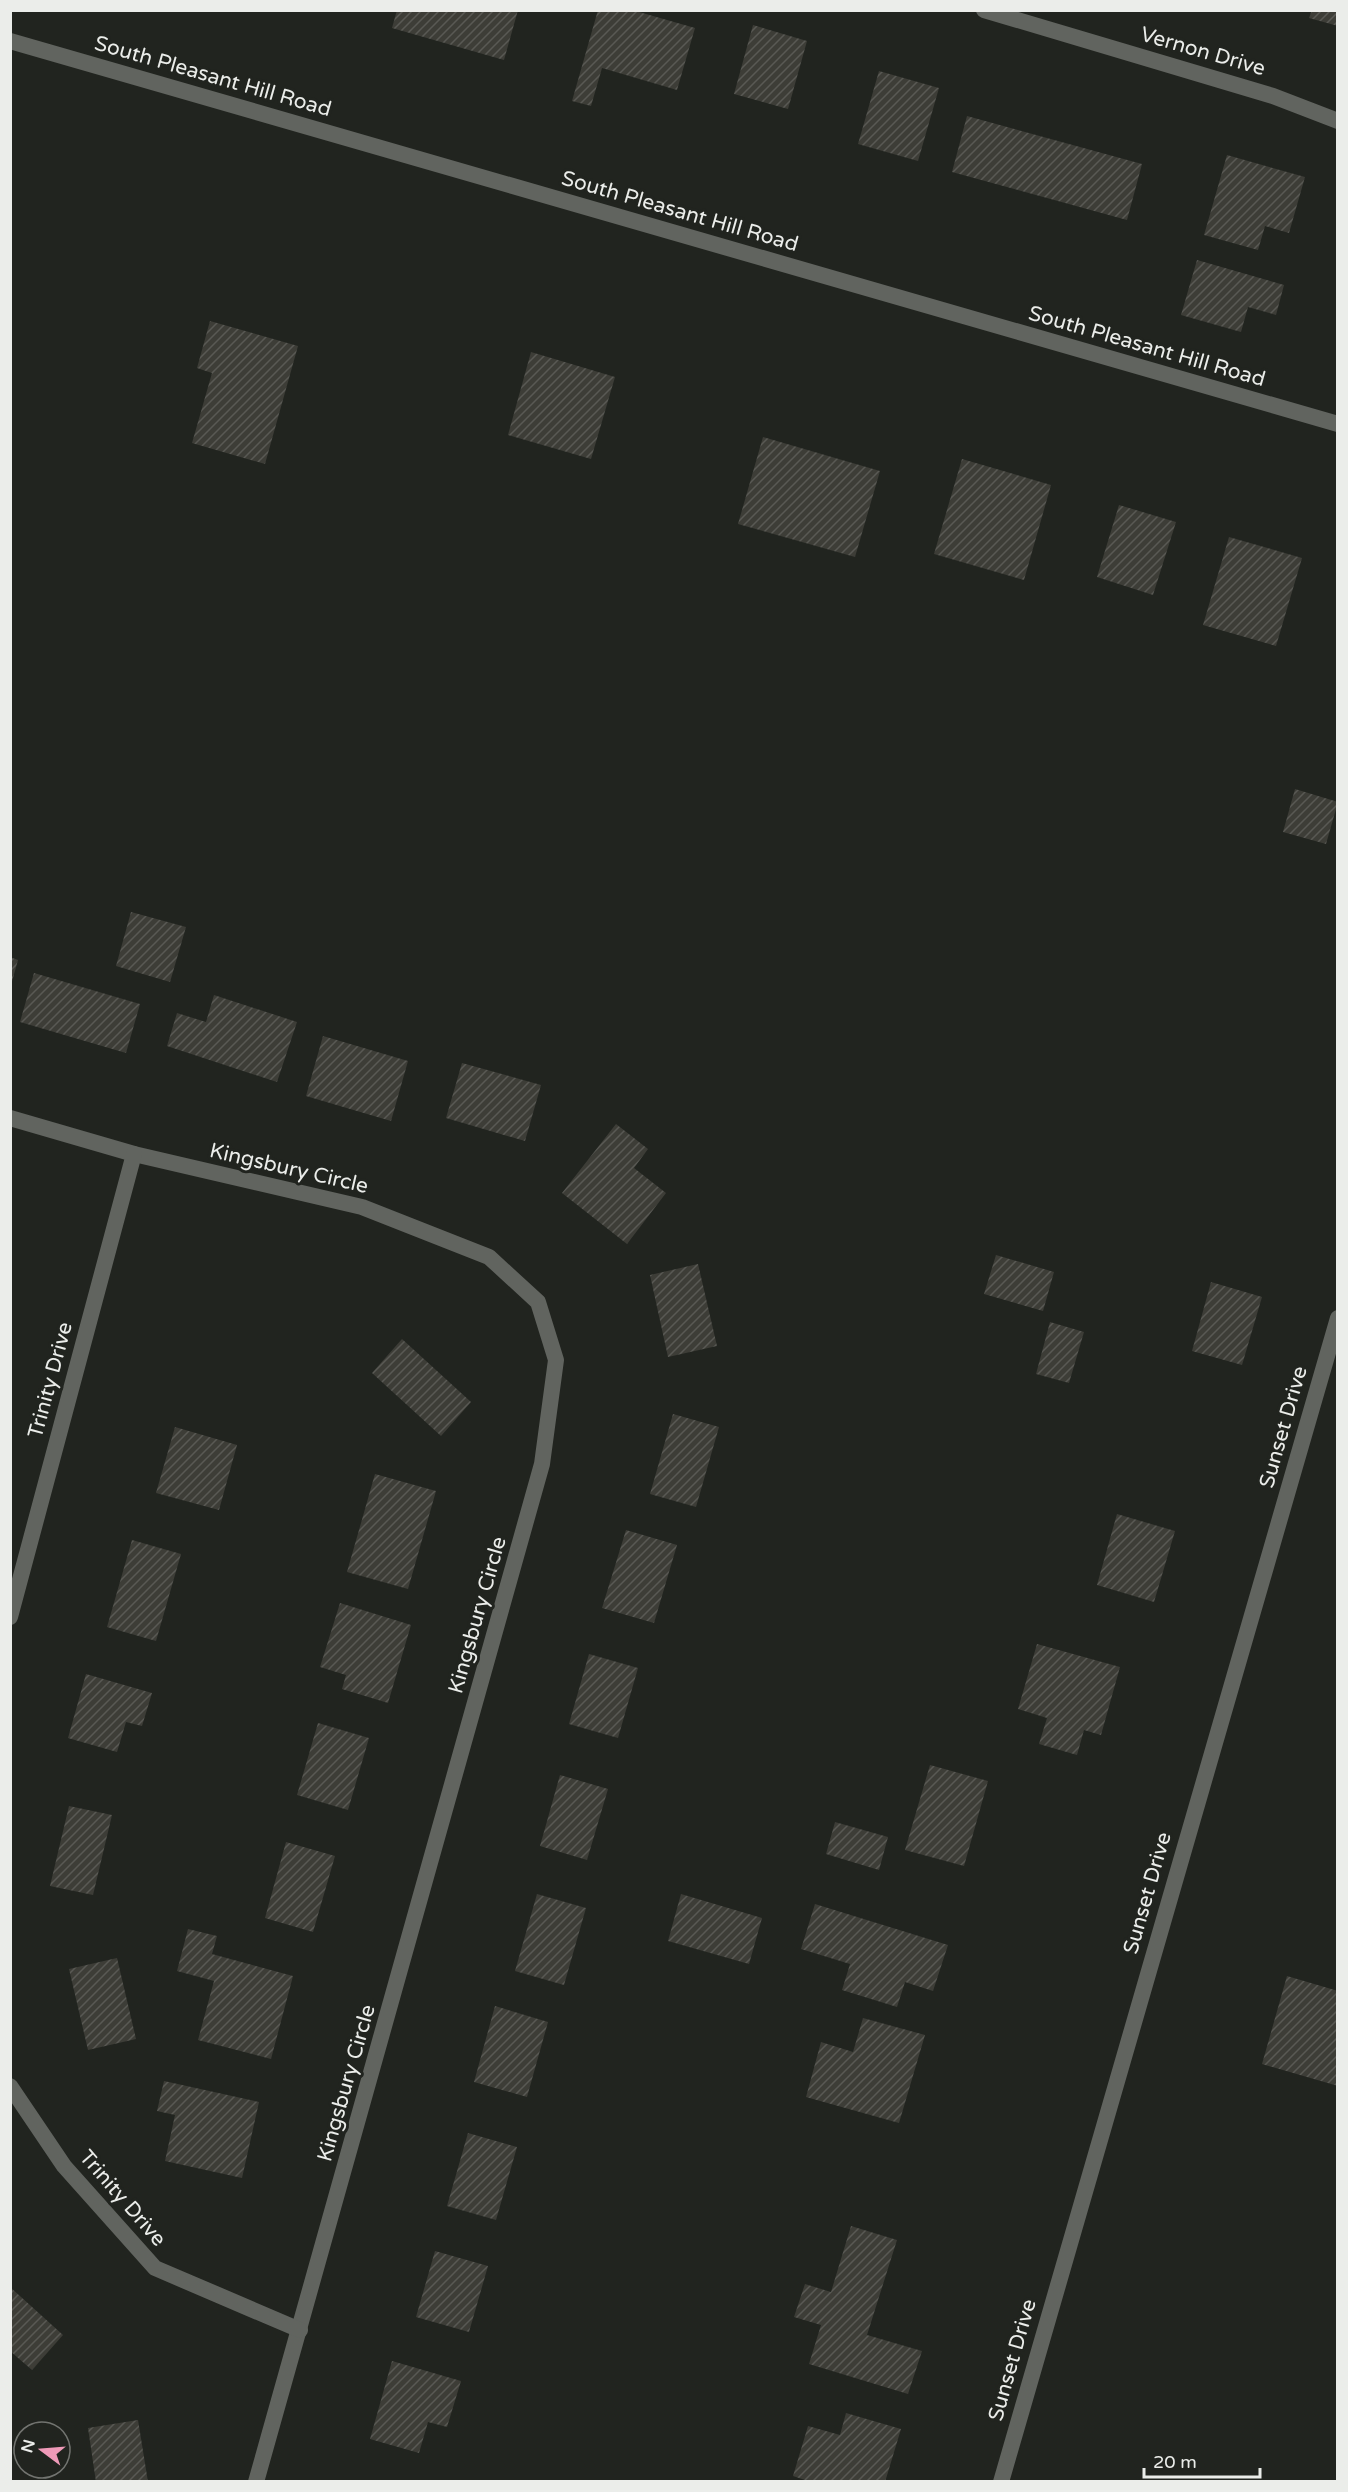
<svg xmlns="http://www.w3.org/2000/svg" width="1348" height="2492" viewBox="0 0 1348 2492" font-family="'Varela Round',sans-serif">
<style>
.building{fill:url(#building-hatch)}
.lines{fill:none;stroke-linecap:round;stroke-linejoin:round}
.minor{stroke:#61645f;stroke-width:16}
.tertiary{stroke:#61645f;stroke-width:16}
.labels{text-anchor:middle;stroke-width:6;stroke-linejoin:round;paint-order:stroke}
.street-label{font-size:21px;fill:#ebedea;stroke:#21241f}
</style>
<defs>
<pattern id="building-hatch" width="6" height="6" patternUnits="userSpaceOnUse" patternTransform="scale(1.5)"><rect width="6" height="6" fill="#3d3d37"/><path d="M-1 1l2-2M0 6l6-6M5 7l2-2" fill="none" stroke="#595954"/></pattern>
</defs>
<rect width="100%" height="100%" fill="#21241f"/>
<g class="building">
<path d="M397,10H518L504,60L392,28Z"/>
<path d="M598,10H632L695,28L677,90L602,68L591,106L572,101Z"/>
<path d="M1312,10H1338V26L1309,18Z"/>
<path d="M753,25L807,41L788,109L734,94Z"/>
<path d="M879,71L939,88L918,161L858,144Z"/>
<path d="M967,116L1142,164L1127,220L952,172Z"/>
<path d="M1227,155L1305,177L1289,233L1265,226L1258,250L1204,235Z"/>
<path d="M1197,260L1284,285L1276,315L1248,307L1241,332L1181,315Z"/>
<path d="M210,321L298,346L265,464L192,443L212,373L197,368Z"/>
<path d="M531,352L615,377L591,459L508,435Z"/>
<path d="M763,437L880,471L855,557L738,524Z"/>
<path d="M962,459L1051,485L1024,580L934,554Z"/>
<path d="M1119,505L1176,522L1153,595L1097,577Z"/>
<path d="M1229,537L1302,558L1276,646L1203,625Z"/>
<path d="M1295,789L1338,802L1326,844L1283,832Z"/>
<path d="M131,912L186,927L170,982L116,966Z"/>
<path d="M10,957L18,960L11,985H10Z"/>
<path d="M34,973L140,1004L126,1053L20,1022Z"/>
<path d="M214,995L297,1022L277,1082L167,1046L177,1013L206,1022Z"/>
<path d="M323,1036L408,1061L391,1121L306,1096Z"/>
<path d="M462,1063L541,1085L525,1141L446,1118Z"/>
<path d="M616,1124L648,1149L634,1168L666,1193L627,1244L562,1193Z"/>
<path d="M996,1255L1054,1272L1043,1311L984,1294Z"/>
<path d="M698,1264L717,1346L668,1357L650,1275Z"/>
<path d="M1211,1282L1262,1297L1242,1365L1192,1351Z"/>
<path d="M1050,1322L1084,1332L1069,1383L1036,1374Z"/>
<path d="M402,1339L471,1402L441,1436L372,1373Z"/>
<path d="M673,1414L719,1427L696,1507L650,1494Z"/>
<path d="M175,1427L237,1445L219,1510L156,1493Z"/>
<path d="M375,1474L436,1491L408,1589L347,1572Z"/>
<path d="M1117,1514L1175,1531L1154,1602L1097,1585Z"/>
<path d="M626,1530L677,1545L654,1623L602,1608Z"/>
<path d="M132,1540L181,1554L156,1641L107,1627Z"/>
<path d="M340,1603L411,1625L388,1703L342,1689L346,1675L320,1667Z"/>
<path d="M1037,1644L1120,1667L1101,1735L1084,1730L1077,1755L1039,1744L1047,1718L1018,1709Z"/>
<path d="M589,1654L638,1668L618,1738L569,1724Z"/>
<path d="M86,1674L152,1693L142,1726L126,1722L117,1752L68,1738Z"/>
<path d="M318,1723L369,1738L348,1810L297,1795Z"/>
<path d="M930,1765L988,1781L964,1866L905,1850Z"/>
<path d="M560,1775L608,1789L587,1860L540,1846Z"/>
<path d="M69,1806L112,1815L93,1895L50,1886Z"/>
<path d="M835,1822L888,1837L879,1870L826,1854Z"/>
<path d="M286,1842L335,1856L313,1932L265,1918Z"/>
<path d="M537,1894L586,1908L564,1985L515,1971Z"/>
<path d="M681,1894L762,1918L749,1964L668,1941Z"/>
<path d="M815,1904L948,1945L933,1991L905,1982L897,2007L842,1990L850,1964L801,1949Z"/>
<path d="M188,1929L217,1936L212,1954L293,1976L271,2059L198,2040L214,1981L177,1971Z"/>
<path d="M117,1958L136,2039L88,2050L69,1969Z"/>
<path d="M1287,1976L1338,1991V2086L1262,2064Z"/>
<path d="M495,2006L548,2022L527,2097L474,2082Z"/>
<path d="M863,2018L925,2035L899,2123L806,2097L821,2042L853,2052Z"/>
<path d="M164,2081L259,2102L242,2178L165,2161L175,2115L157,2111Z"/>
<path d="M468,2133L517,2147L496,2220L447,2206Z"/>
<path d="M851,2226L897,2240L867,2335L922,2351L908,2394L809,2364L821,2325L794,2317L805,2284L831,2292Z"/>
<path d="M435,2251L488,2266L469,2332L416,2317Z"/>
<path d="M10,2287L63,2335L32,2370L10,2351Z"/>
<path d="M392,2361L461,2381L447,2427L428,2422L419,2453L370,2439Z"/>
<path d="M846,2413L901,2429L885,2482H811L793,2476L808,2426L840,2435Z"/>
<path d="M138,2420L148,2482H96L88,2428Z"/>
</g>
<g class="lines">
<g class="minor">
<path d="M984,10L1273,96L1338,121"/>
<path d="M10,1118L134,1154L362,1207L489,1257L538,1302L556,1360L542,1464L256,2482"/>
<path d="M10,1617L134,1154"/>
<path d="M10,2086L64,2166L155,2268L300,2330"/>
<path d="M1001,2482L1338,1318"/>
</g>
<path class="tertiary" d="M10,41L1338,424"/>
</g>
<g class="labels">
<g class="street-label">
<text transform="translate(1203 51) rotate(16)" y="7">Vernon Drive</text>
<text transform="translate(213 76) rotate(16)" y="7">South Pleasant Hill Road</text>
<text transform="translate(680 211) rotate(16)" y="7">South Pleasant Hill Road</text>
<text transform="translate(1147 346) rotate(16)" y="7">South Pleasant Hill Road</text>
<text transform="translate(289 1168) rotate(13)" y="7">Kingsbury Circle</text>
<text transform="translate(50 1380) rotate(-75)" y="7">Trinity Drive</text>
<text transform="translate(1283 1427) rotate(-74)" y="7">Sunset Drive</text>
<text transform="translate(477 1615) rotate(-74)" y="7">Kingsbury Circle</text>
<text transform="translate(1147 1893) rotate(-74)" y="7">Sunset Drive</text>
<text transform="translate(346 2083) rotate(-74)" y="7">Kingsbury Circle</text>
<text transform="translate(123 2198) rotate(49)" y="7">Trinity Drive</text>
<text transform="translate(1012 2360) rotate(-74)" y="7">Sunset Drive</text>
</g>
</g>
<rect width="1348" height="2492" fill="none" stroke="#ebedea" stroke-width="24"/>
<g transform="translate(42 2450) rotate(286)"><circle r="28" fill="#21241f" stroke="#727470" stroke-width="1.5"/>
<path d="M0-4.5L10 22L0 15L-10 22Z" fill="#ef9ab8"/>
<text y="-9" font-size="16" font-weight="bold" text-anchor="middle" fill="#ebedea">N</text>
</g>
<path d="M1144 2468v9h116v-9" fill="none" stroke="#ebedea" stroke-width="3"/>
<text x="1153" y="2468" font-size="18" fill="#ebedea" stroke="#21241f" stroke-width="4.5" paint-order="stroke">20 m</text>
</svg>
